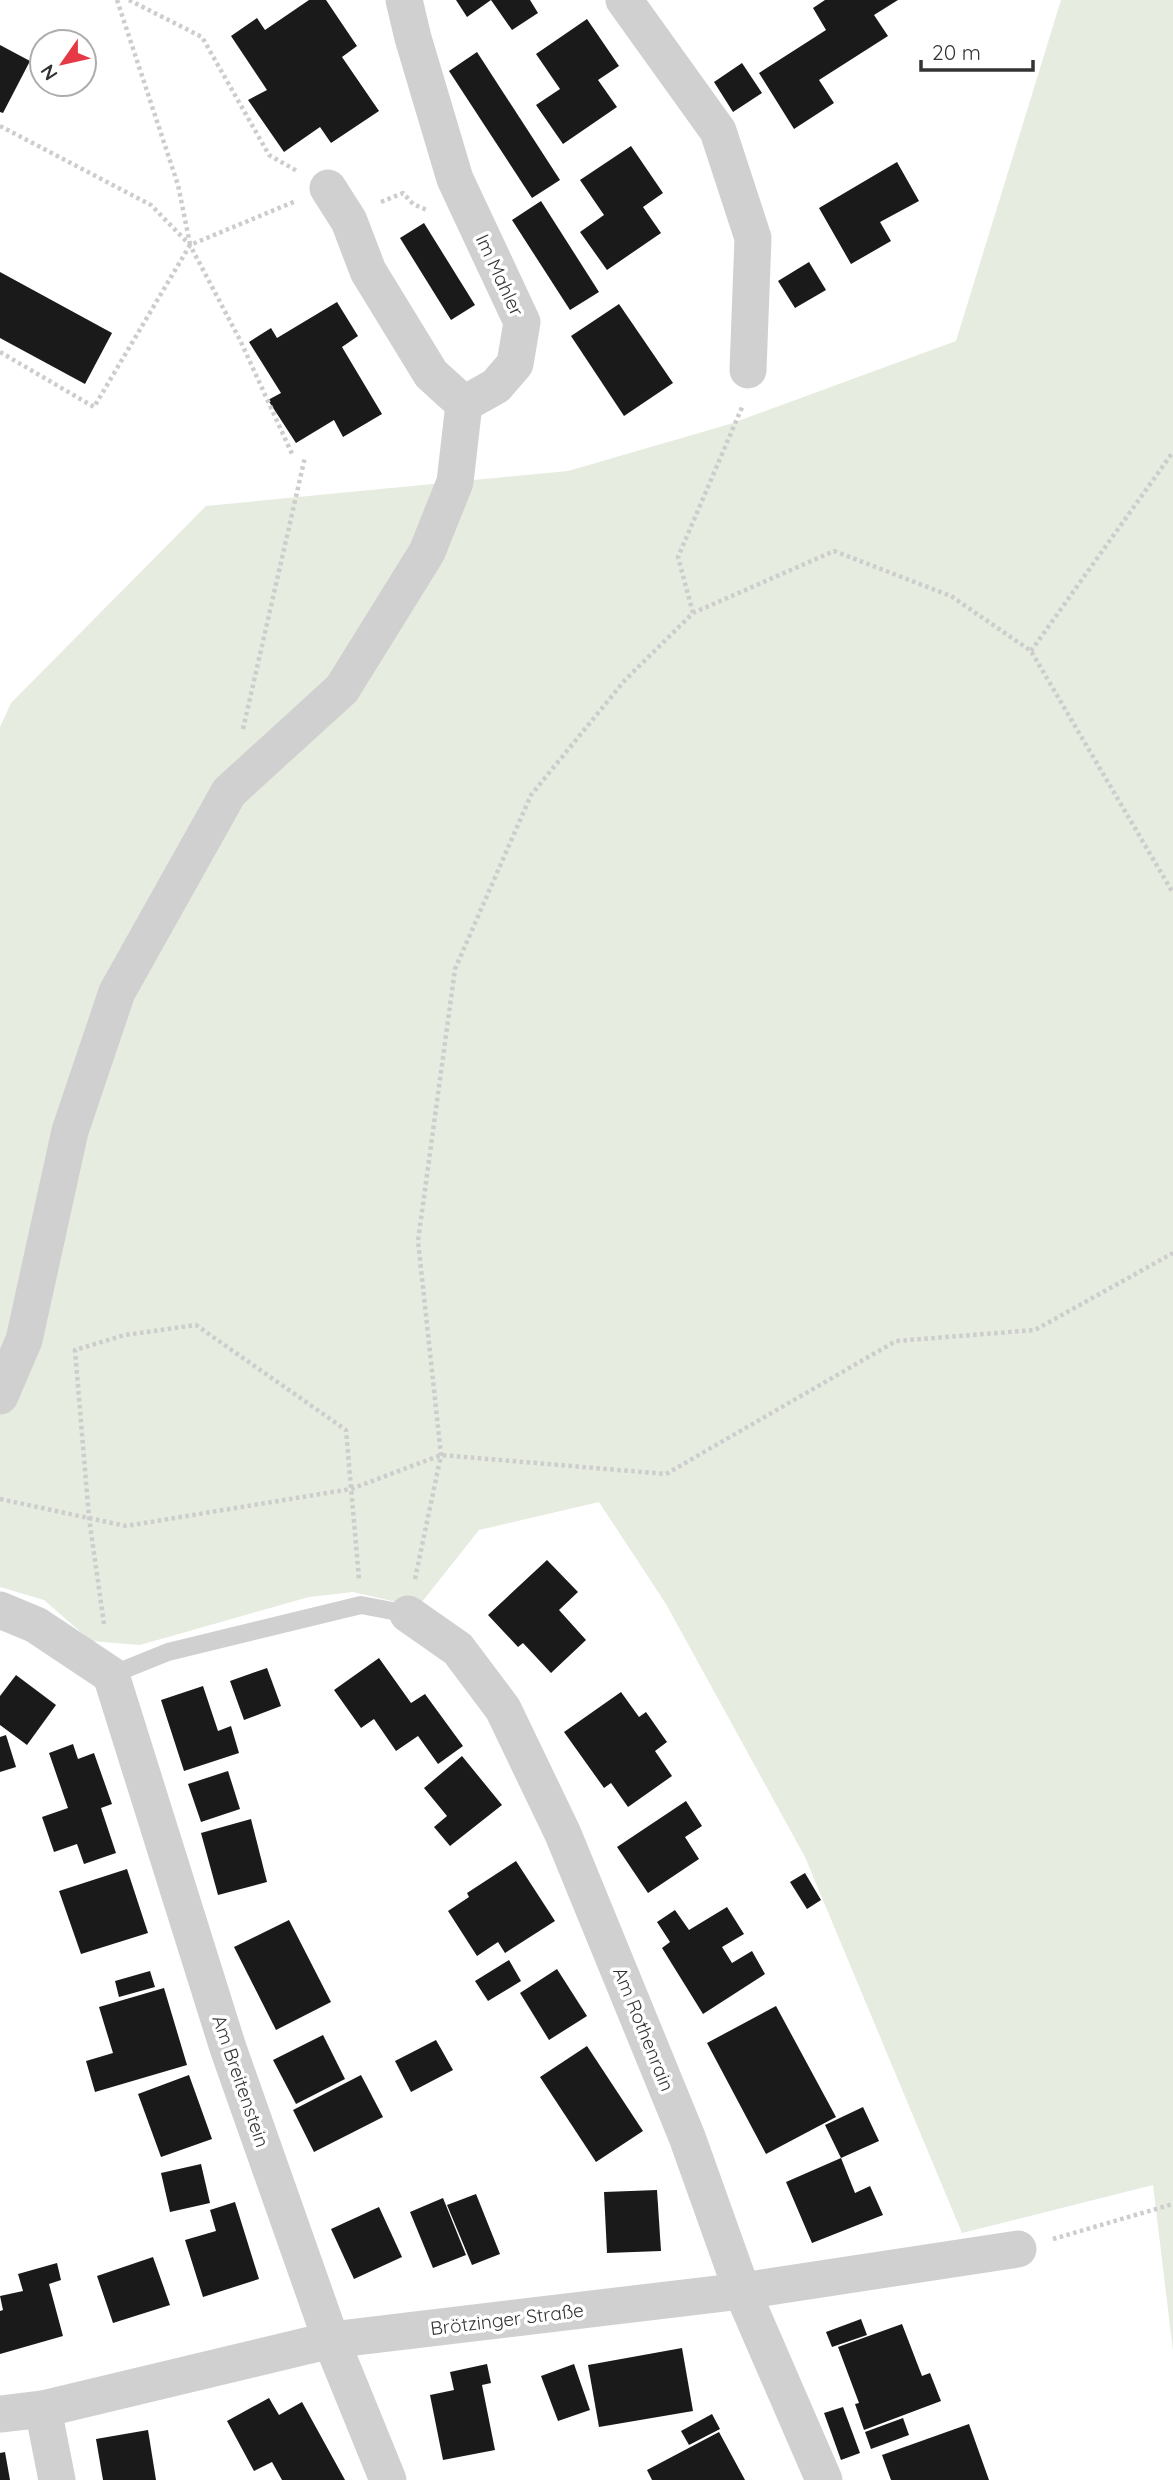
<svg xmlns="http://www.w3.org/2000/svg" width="1173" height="2480" viewBox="0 0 1173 2480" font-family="Quicksand,sans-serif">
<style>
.green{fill:#e6ecdf}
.building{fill:#1a1a1a}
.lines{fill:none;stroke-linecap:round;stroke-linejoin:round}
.path{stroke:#cdcdcd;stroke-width:4.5;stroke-dasharray:3.5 3.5;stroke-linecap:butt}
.service{stroke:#d0d0d0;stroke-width:18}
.minor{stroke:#d0d0d0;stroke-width:37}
.labels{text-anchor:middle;stroke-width:7;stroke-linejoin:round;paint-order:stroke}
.street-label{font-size:19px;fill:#333;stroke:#fff}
</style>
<rect width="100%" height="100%" fill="#fff"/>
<path class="green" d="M1061,0H1173V2351L1153,2185L962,2233L805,1857L666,1604L599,1502L479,1530L418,1607L353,1592L309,1597L140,1645L91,1641L44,1600L0,1587V727L11,703L206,506L568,471L730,424L956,341Z"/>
<g class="building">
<path d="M309,0H326L357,46L342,57L379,111L331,143L320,127L284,152L248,100L267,90L231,36L257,18L265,30Z"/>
<path d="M456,0H530L538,13L512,30L491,0L467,17Z"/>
<path d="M825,0H898L874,15L888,36L819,80L834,103L794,129L759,73L826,30L813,8Z"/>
<path d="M587,19L619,66L598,80L617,107L563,144L536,105L560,89L536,54Z"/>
<path d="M0,45L30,61L3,113L0,112Z"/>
<path d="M477,52L560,180L532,198L449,71Z"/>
<path d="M742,63L762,93L733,112L714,82Z"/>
<path d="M631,146L663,193L643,207L661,233L607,270L580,232L604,215L580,180Z"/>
<path d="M897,162L919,201L880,222L891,241L851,264L819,208Z"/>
<path d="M541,201L599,292L570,310L512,220Z"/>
<path d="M424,223L475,305L451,320L400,238Z"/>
<path d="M809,262L826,290L795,308L778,281Z"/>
<path d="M0,272L112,333L85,384L0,338Z"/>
<path d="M337,302L358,336L342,347L382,414L343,437L334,420L296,443L268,400L281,393L249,342L271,328L277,338Z"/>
<path d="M619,304L673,383L624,416L571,336Z"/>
<path d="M547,1560L578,1592L559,1610L586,1640L551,1673L523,1643L518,1647L488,1615Z"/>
<path d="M379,1658L411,1703L425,1694L463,1746L438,1764L418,1736L396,1751L374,1719L361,1728L334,1690Z"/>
<path d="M267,1668L281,1706L244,1720L230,1681Z"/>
<path d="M16,1675L56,1705L27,1745L0,1725V1696Z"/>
<path d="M203,1686L218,1731L231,1726L239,1753L184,1771L161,1700Z"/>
<path d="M621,1692L639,1717L646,1712L667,1742L655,1751L672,1776L628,1807L611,1783L604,1788L564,1732Z"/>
<path d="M6,1735L16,1767L0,1772V1737Z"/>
<path d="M73,1744L78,1759L94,1753L112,1804L101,1808L116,1853L84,1864L77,1844L54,1852L42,1817L68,1808L49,1753Z"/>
<path d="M462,1756L502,1805L450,1846L434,1827L447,1816L424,1788Z"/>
<path d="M228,1771L240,1809L201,1822L188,1784Z"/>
<path d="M686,1801L702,1826L685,1837L699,1859L648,1893L617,1847Z"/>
<path d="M251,1819L267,1882L218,1895L201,1833Z"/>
<path d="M516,1861L555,1921L505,1953L498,1942L477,1956L448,1911L469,1897L467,1893Z"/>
<path d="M127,1869L148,1933L81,1954L59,1891Z"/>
<path d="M805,1873L821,1900L807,1909L790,1882Z"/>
<path d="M727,1907L744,1934L722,1947L732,1963L752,1951L765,1974L703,2014L662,1948L670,1942L657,1922L675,1910L689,1930Z"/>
<path d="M289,1920L331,2002L276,2030L234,1947Z"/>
<path d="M509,1960L521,1981L488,2001L475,1981Z"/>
<path d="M557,1969L587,2016L549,2040L520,1993Z"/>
<path d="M150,1971L155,1987L119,1997L115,1981Z"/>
<path d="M164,1988L187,2065L95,2092L86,2061L113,2053L99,2007Z"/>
<path d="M776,2006L836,2117L766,2154L707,2043Z"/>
<path d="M323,2035L345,2079L296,2104L273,2060Z"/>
<path d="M436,2040L453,2070L411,2092L395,2061Z"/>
<path d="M587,2046L643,2131L596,2162L540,2077Z"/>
<path d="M189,2075L212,2139L161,2157L138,2094Z"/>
<path d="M361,2075L383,2117L314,2152L293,2110Z"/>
<path d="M863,2107L879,2141L841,2158L855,2193L870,2186L883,2215L812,2243L786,2182L841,2158L825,2125Z"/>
<path d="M201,2164L210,2203L170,2212L161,2173Z"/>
<path d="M657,2190L661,2251L607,2253L604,2192Z"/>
<path d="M476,2194L500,2254L472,2265L447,2205Z"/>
<path d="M443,2198L466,2255L433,2268L410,2212Z"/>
<path d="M235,2202L259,2279L203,2297L185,2240L216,2231L210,2210Z"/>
<path d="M379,2207L402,2257L354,2279L331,2229Z"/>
<path d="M153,2257L170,2305L113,2323L97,2276Z"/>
<path d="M57,2263L61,2280L49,2284L63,2336L0,2354V2311L3,2310L0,2296L23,2291L18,2274Z"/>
<path d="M861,2319L867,2335L832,2347L826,2332Z"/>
<path d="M902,2324L922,2376L930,2373L941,2401L864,2430L855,2404L859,2403L838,2347Z"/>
<path d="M682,2348L693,2411L599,2427L588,2365Z"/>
<path d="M487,2364L491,2383L482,2385L495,2450L443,2460L430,2395L454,2390L450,2372Z"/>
<path d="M574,2364L590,2410L558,2421L541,2376Z"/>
<path d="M269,2398L279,2415L302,2402L345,2480H282L272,2462L254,2471L227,2421Z"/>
<path d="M843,2407L860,2453L841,2460L824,2413Z"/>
<path d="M712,2414L720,2429L689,2445L681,2431Z"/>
<path d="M903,2418L909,2435L871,2449L865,2432Z"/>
<path d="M969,2424L989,2480H891L882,2455Z"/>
<path d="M148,2430L156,2480H103L96,2439Z"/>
<path d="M719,2432L745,2480H652L647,2470Z"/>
<path d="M5,2452L10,2480H0V2453Z"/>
</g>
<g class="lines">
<g class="path">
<path d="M117,0L178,185L190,244"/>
<path d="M129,0L202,37L269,155L297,171"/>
<path d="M0,126L151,205L190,245L240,340L293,456"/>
<path d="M381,202L403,193L413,204L427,210"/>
<path d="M0,352L94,407L190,245L296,201"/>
<path d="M693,613L678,557L743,405"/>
<path d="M1031,651L1173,452"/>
<path d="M243,729L305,457"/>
<path d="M0,1499L126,1526L351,1489L441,1455L666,1474L896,1341L1035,1330L1173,1253"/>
<path d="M415,1579L441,1455L418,1241L455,969L531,795L625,680L693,613L834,551L951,596L1031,651L1173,893"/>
<path d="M104,1624L89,1518L75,1350L125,1335L196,1325L346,1430L359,1579"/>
<path d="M1053,2239L1173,2204"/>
</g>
<path class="service" d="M111,1675L168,1652L361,1605L408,1614"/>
<g class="minor">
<path d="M624,0L718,131L753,238L748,370"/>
<path d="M328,188L349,221L368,271L431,374L464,404L496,386L515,364L522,322L455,179L413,38L404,0"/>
<path d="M0,1396L24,1340L70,1131L117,992L229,792L342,689L427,552L455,482L464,404"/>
<path d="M0,1610L36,1625L111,1675L228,2048L331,2340L388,2480"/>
<path d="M408,1614L458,1649L503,1709L563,1834L687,2137L742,2291L824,2480"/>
<path d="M43,2409L57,2480"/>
<path d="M0,2414L43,2409L331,2340L742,2291L1018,2249"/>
</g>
</g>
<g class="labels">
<g class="street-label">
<text transform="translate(500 275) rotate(65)" y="7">Im Mahler</text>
<text transform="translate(644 2029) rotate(68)" y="7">Am Rothenrain</text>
<text transform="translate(241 2081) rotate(71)" y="7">Am Breitenstein</text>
<text transform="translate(507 2319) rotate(-7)" y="7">Brötzinger Straße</text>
</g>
</g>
<g transform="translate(63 63) rotate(236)"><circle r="33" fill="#ffffff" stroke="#adadad" stroke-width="2"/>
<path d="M0-5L12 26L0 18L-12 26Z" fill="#e63946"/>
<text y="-10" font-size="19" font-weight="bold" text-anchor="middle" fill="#333333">N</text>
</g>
<path d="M921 60v10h112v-10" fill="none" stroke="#333333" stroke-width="3.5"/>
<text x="932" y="60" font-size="21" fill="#333333" stroke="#ffffff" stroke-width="5" paint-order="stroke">20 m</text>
</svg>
